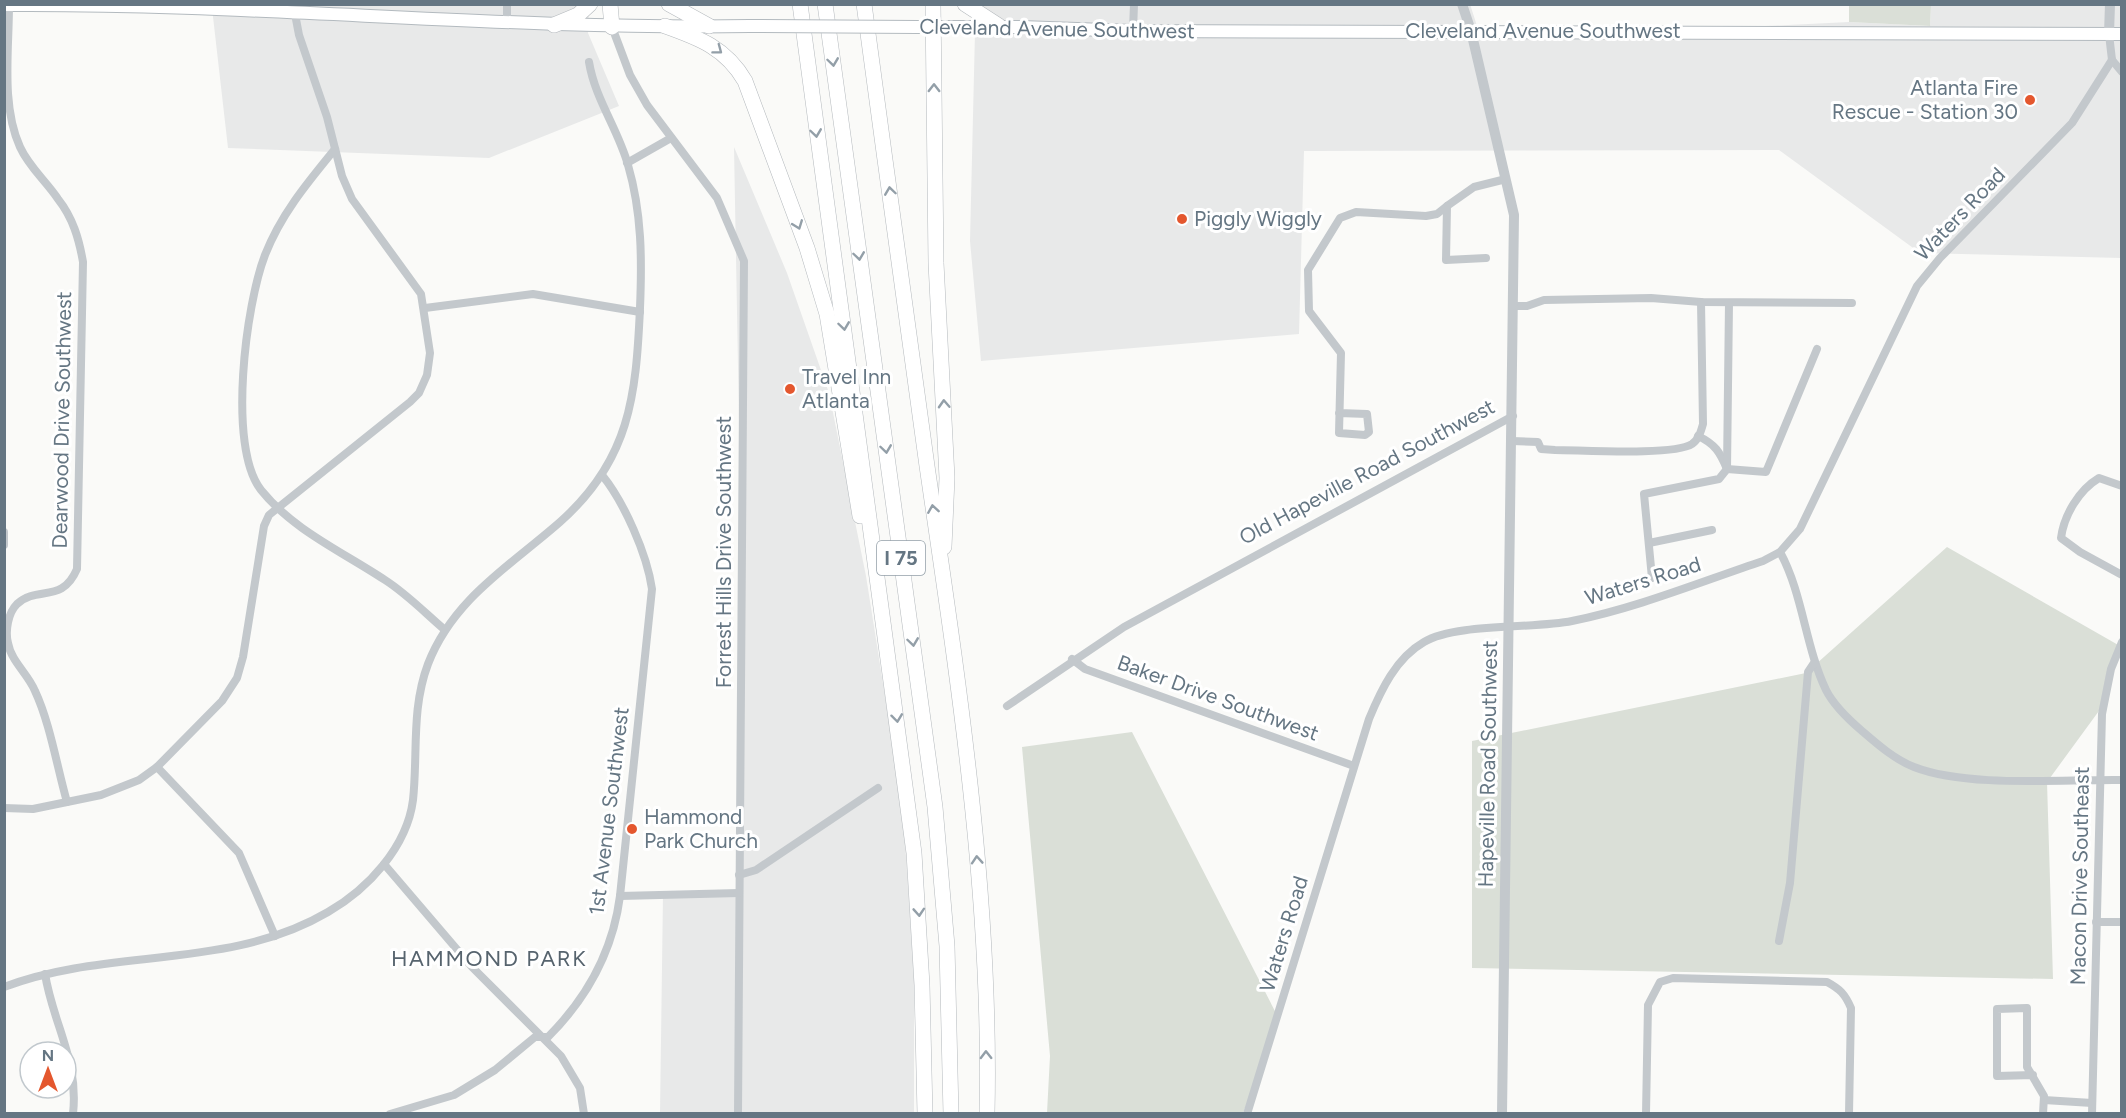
<svg xmlns="http://www.w3.org/2000/svg" width="2126" height="1118" viewBox="0 0 2126 1118" font-family="Figtree,sans-serif">
<style>
.built{fill:#e8e9e9}
.green{fill:#dadfd7}
.lines{fill:none;stroke-linecap:round;stroke-linejoin:round}
.secondary-casing{stroke:#b3babf;stroke-width:14}
.motorway-casing{stroke:#b4b9bd;stroke-width:16}
.minor{stroke:#c3c8cc;stroke-width:8}
.tertiary{stroke:#c3c8cc;stroke-width:10}
.secondary{stroke:#fff;stroke-width:12}
.motorway{stroke:#fff;stroke-width:15}
.secondary-bridge-casing{stroke:#b3babf;stroke-width:14;stroke-linecap:butt}
.secondary-bridge{stroke:#fff;stroke-width:12}
.oneway{stroke:#939fa8}
.poi-dot{fill:#e4572e;stroke:#fff;stroke-width:2}
.labels{text-anchor:middle;stroke-width:6;stroke-linejoin:round;paint-order:stroke}
.shield{fill:#fff;stroke:#939fa8;stroke-width:1.5}
.shield-label{font-size:20px;font-weight:bold;fill:#657683}
.street-label{font-size:21px;fill:#657683;stroke:#fff}
.poi-label{font-size:21px;fill:#657683;stroke:#fff;text-anchor:start}
.neighbourhood-label{font-size:22px;letter-spacing:1.5px;fill:#57646e;stroke:#fff}
</style>
<rect width="100%" height="100%" fill="#fafaf8"/>
<g class="built">
<path d="M1470,4L1477,26L1726,28L1849,22L1930,26L1931,5H2121V258L1920,253L1779,150L1304,151L1299,334L981,361L970,241L975,32L971,5Z"/>
<path d="M169,5H589L588,33L619,106L489,158L228,148L212,8Z"/>
<path d="M734,147L787,273L829,393L866,576L903,810L914,978V1113L660,1114L663,894H736L740,477Z"/>
</g>
<g class="green">
<path d="M1849,5H1931L1930,26L1849,22Z"/>
<path d="M1947,547L2120,646L2104,704L2047,782L2053,979L1472,968V741L1806,673Z"/>
<path d="M1132,732L1279,1019L1243,1113H1047L1050,1056L1022,747Z"/>
</g>
<g class="lines">
<defs>
<g id="secondary">
<path d="M4,5C253,3 501,30 750,26"/>
<path d="M918,27H1021L1133,31L2122,34"/>
</g>
<g id="motorway">
<path d="M610,4L612,27"/>
<path d="M669,4L709,26"/>
<path d="M800,4L914,853L922,985L925,1114"/>
<path d="M825,4L935,807L947,946L951,1114"/>
<path d="M864,4C885,158 905,312 927,466C958,680 992,896 987,1114"/>
<path d="M933,4L936,263L947,478L944,547"/>
<path d="M965,4L999,26"/>
<path d="M554,25L578,15L590,4"/>
<path d="M665,26C699,38 726,48 745,81L807,248L827,314L860,516"/>
</g>
</defs>
<use href="#secondary" class="secondary-casing"/>
<use href="#motorway" class="motorway-casing"/>
<g class="minor">
<path d="M9,5C9,51 1,105 20,147C29,167 46,181 58,199C73,218 79,239 83,262L77,569C62,604 38,585 17,604C8,613 5,631 8,643C11,661 28,674 35,691C50,723 57,767 67,802"/>
<path d="M507,23V4"/>
<path d="M612,27L630,75L647,105L717,198L744,261L738,1114"/>
<path d="M1133,31L1134,4"/>
<path d="M2109,34L2112,60L2122,72"/>
<path d="M335,149C308,182 281,214 265,255C246,304 227,447 261,490C293,530 343,552 385,580C407,594 425,613 445,630"/>
<path d="M627,163L671,138"/>
<path d="M1486,258L1446,260L1447,206L1474,187L1506,179"/>
<path d="M1513,306H1527L1544,300L1651,298L1701,302L1852,303"/>
<path d="M425,308L533,294L640,312"/>
<path d="M1339,413L1367,414L1369,432L1365,435L1339,433L1341,353L1309,311L1308,270L1340,218L1356,212L1426,216L1437,214L1447,206"/>
<path d="M1698,436C1715,444 1720,452 1727,469L1766,472L1817,349"/>
<path d="M1512,441L1538,442L1541,449L1555,450C1581,450 1674,456 1692,444C1699,439 1701,431 1703,424L1701,302"/>
<path d="M2122,486L2099,478C2079,490 2064,515 2061,538L2080,552L2122,575"/>
<path d="M4,532V545"/>
<path d="M1649,543L1712,530"/>
<path d="M1780,552C1803,594 1805,646 1826,690C1834,706 1848,719 1862,731C1877,744 1894,759 1914,767C1968,788 2062,779 2122,780"/>
<path d="M1652,578L1644,494L1719,479L1727,469L1729,303"/>
<path d="M1072,659L1085,669L1354,766"/>
<path d="M1007,706L1124,627L1513,416"/>
<path d="M157,767L239,853L275,936"/>
<path d="M4,808L33,809L101,795L139,780L157,767L222,701L237,678L243,657L264,526L269,515L410,402L419,393L427,375L430,353L421,294L352,199L342,176L327,117L299,35L295,14"/>
<path d="M384,864L472,967L561,1056L580,1088L584,1114"/>
<path d="M739,875L756,870L878,788"/>
<path d="M620,896L739,893"/>
<path d="M2096,922H2122"/>
<path d="M1779,941L1790,883L1808,672L1814,663"/>
<path d="M45,974C53,1024 79,1060 73,1114"/>
<path d="M4,987C109,947 228,971 328,912C368,889 407,847 413,800C418,754 411,709 428,664C453,599 510,566 560,522C630,460 636,396 640,308C642,260 642,213 628,165C618,129 595,99 589,62"/>
<path d="M2033,1075L1997,1076V1009L2027,1008V1067L2044,1096L2043,1114"/>
<path d="M2044,1100L2092,1103"/>
<path d="M390,1114L454,1095L495,1070L535,1037H548C587,998 613,950 620,896L652,589C647,554 624,502 602,475"/>
<path d="M1247,1114L1369,719C1381,690 1396,658 1424,642C1456,623 1533,629 1572,621C1637,608 1700,582 1763,561L1780,552L1800,529L1917,286L1940,258L2072,123L2112,60"/>
<path d="M1646,1114L1648,1005L1660,982L1673,978L1827,982C1840,989 1845,994 1851,1008L1849,1114"/>
<path d="M2092,1114L2102,714L2111,669L2122,642"/>
</g>
<g class="tertiary">
<path d="M1462,4L1471,31L1514,215L1502,1114"/>
<path d="M2109,34L2110,4"/>
</g>
<use href="#secondary" class="secondary"/>
<use href="#motorway" class="motorway"/>
<defs>
<path id="secondary-bridge" d="M750,26L918,27"/>
</defs>
<use href="#secondary-bridge" class="secondary-bridge-casing"/>
<use href="#secondary-bridge" class="secondary-bridge"/>
</g>
<defs><path id="oneway-chevron" d="M-2-3.5L2.5 0L-2 3.5" fill="none" stroke-width="1.6" stroke-linecap="round" stroke-linejoin="round" transform="scale(1.5)"/></defs>
<g class="oneway">
<use href="#oneway-chevron" transform="translate(718 50) rotate(37)"/>
<use href="#oneway-chevron" transform="translate(833 62) rotate(82)"/>
<use href="#oneway-chevron" transform="translate(934 88) rotate(-90)"/>
<use href="#oneway-chevron" transform="translate(816 133) rotate(82)"/>
<use href="#oneway-chevron" transform="translate(890 191) rotate(-98)"/>
<use href="#oneway-chevron" transform="translate(798 225) rotate(69)"/>
<use href="#oneway-chevron" transform="translate(859 256) rotate(82)"/>
<use href="#oneway-chevron" transform="translate(844 326) rotate(82)"/>
<use href="#oneway-chevron" transform="translate(944 404) rotate(-93)"/>
<use href="#oneway-chevron" transform="translate(886 449) rotate(82)"/>
<use href="#oneway-chevron" transform="translate(933 509) rotate(-99)"/>
<use href="#oneway-chevron" transform="translate(913 642) rotate(82)"/>
<use href="#oneway-chevron" transform="translate(897 718) rotate(83)"/>
<use href="#oneway-chevron" transform="translate(977 860) rotate(-94)"/>
<use href="#oneway-chevron" transform="translate(919 912) rotate(86)"/>
<use href="#oneway-chevron" transform="translate(986 1055) rotate(-91)"/>
</g>
<g class="poi-dot">
<circle cx="2030" cy="100" r="6"/>
<circle cx="1182" cy="219" r="6"/>
<circle cx="790" cy="389" r="6"/>
<circle cx="632" cy="829" r="6"/>
</g>
<g class="labels">
<rect class="shield" x="877" y="541" width="48" height="34" rx="4.5"/>
<g class="shield-label">
<text x="901" y="565">I 75</text>
</g>
<g class="street-label">
<text transform="translate(1057 29) rotate(1)" y="7">Cleveland Avenue Southwest</text>
<text x="1543" y="38">Cleveland Avenue Southwest</text>
<text transform="translate(1960 214) rotate(-46)" y="7">Waters Road</text>
<text transform="translate(62 420) rotate(-89)" y="7">Dearwood Drive Southwest</text>
<text transform="translate(1367 472) rotate(-28)" y="7">Old Hapeville Road Southwest</text>
<text transform="translate(724 552) rotate(-90)" y="7">Forrest Hills Drive Southwest</text>
<text transform="translate(1643 581) rotate(-17)" y="7">Waters Road</text>
<text transform="translate(1218 698) rotate(20)" y="7">Baker Drive Southwest</text>
<text transform="translate(1488 764) rotate(-89)" y="7">Hapeville Road Southwest</text>
<text transform="translate(609 811) rotate(-83)" y="7">1st Avenue Southwest</text>
<text transform="translate(2080 876) rotate(-89)" y="7">Macon Drive Southeast</text>
<text transform="translate(1284 934) rotate(-73)" y="7">Waters Road</text>
</g>
<g class="poi-label">
<text x="2018" y="95" text-anchor="end">Atlanta Fire<tspan x="2018" dy="24">Rescue - Station 30</tspan></text>
<text x="1194" y="226">Piggly Wiggly</text>
<text x="802" y="384">Travel Inn<tspan x="802" dy="24">Atlanta</tspan></text>
<text x="644" y="824">Hammond<tspan x="644" dy="24">Park Church</tspan></text>
</g>
<g class="neighbourhood-label">
<text x="489" y="966">HAMMOND PARK</text>
</g>
</g>
<rect width="2126" height="1118" fill="none" stroke="#657683" stroke-width="12"/>
<g transform="translate(48 1070)"><circle r="28" fill="#ffffff" stroke="#c1c8cd" stroke-width="1.5"/>
<path d="M0-4.5L10 22L0 15L-10 22Z" fill="#e4572e"/>
<text y="-9" font-size="16" font-weight="bold" text-anchor="middle" fill="#657683">N</text>
</g>
</svg>
